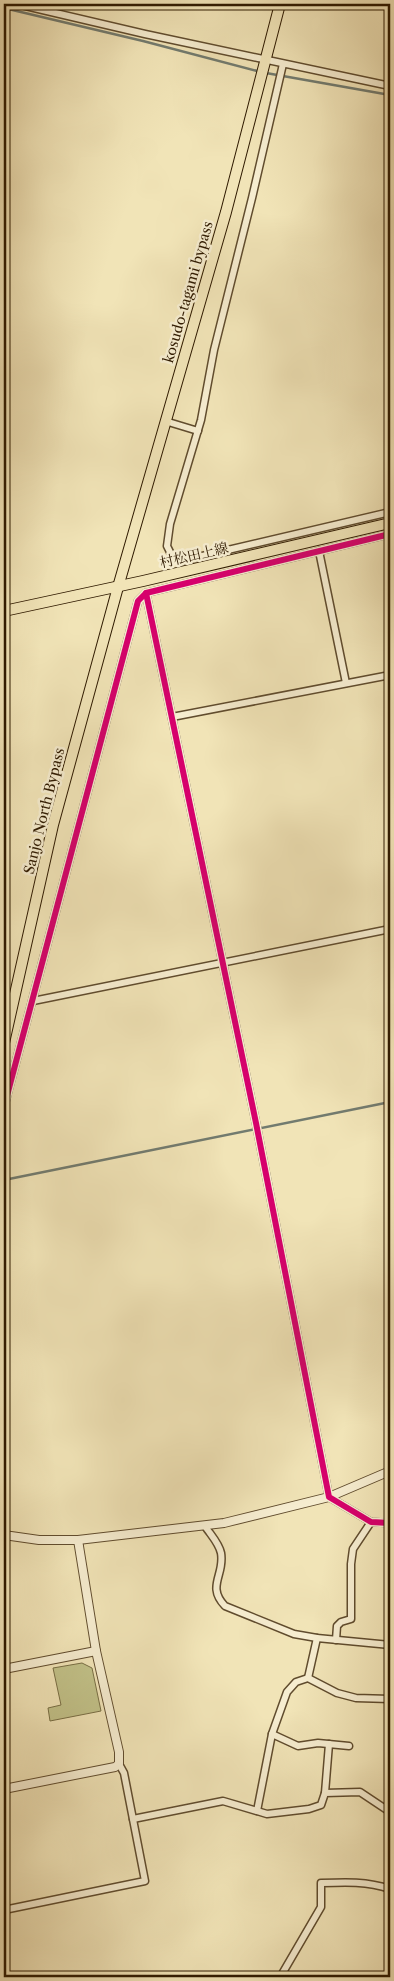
<svg xmlns="http://www.w3.org/2000/svg" width="394" height="1981" viewBox="0 0 394 1981" font-family="'Libre Caslon Text','Noto Serif JP',serif">
<style>
.green{fill:#c2c289;stroke:#786e44}
.lines{fill:none;stroke-linecap:round;stroke-linejoin:round}
.stream{stroke:#727b6f;stroke-width:2.5}
.minor-casing{stroke:#604c2e;stroke-width:9}
.tertiary-casing{stroke:#604c2e;stroke-width:10}
.primary-casing{stroke:#2f1a00;stroke-width:12}
.trunk-casing{stroke:#2f1a00;stroke-width:12}
.minor{stroke:#f6edd0;stroke-width:6}
.tertiary{stroke:#f6edd0;stroke-width:8}
.primary{stroke:#f1e4b7;stroke-width:10}
.trunk{stroke:#f1e4b7;stroke-width:10}
.cycleway-casing{stroke:#f6edd0;stroke-width:9}
.cycleway{stroke:#d6006c;stroke-width:6}
.labels{text-anchor:middle;stroke-width:5;stroke-linejoin:round;paint-order:stroke}
.street-label{font-size:14px;fill:#2f1a00;stroke:#f6edd0}
</style>
<rect width="100%" height="100%" fill="#f1e4b7"/>
<filter id="stains"><feTurbulence type="fractalNoise" baseFrequency=".004" numOctaves="4"/><feColorMatrix values="0 0 0 0 .2 0 0 0 0 .09 0 0 0 0 .02 0 0 0 .5 -.17"/></filter>
<radialGradient id="worn" r=".72"><stop offset=".6" stop-color="#630" stop-opacity="0"/><stop offset="1" stop-color="#630" stop-opacity=".3"/></radialGradient>
<path class="green" d="M82,1663L92,1668L101,1711L50,1721L48,1708L61,1705L53,1668Z"/>
<g class="lines">
<g class="stream">
<path d="M4,8L143,41L261,72"/>
<path d="M266,73L390,95"/>
<path d="M4,1180L390,1102"/>
</g>
<defs>
<g id="minor">
<path d="M17,4L145,34L390,86"/>
<path d="M283,64L252,198L214,350L201,420L170,524L167,546L172,556L181,561L390,512"/>
<path d="M165,421L198,431"/>
<path d="M319,551L346,683"/>
<path d="M146,593L256,1123L329,1497L371,1522L390,1523"/>
<path d="M172,717L390,675"/>
<path d="M33,1001L390,929"/>
<path d="M4,1107L138,601L146,593L390,534"/>
<path d="M205,1526C210,1534 219,1543 221,1553C225,1575 206,1586 225,1606L294,1634L317,1638L390,1645"/>
<path d="M336,1640L337,1626L341,1622L351,1619V1564L353,1549L371,1522"/>
<path d="M308,1678L317,1638"/>
<path d="M272,1734L298,1746L318,1743L349,1746"/>
<path d="M325,1793L329,1744"/>
<path d="M257,1811L272,1734L287,1692L296,1682L308,1678L337,1693L356,1698L390,1699"/>
<path d="M133,1819L223,1801L267,1814L309,1809L321,1805L325,1793L360,1792L390,1812"/>
<path d="M4,1910L145,1881L124,1773L119,1764"/>
<path d="M288,1977L282,1974L321,1907V1883C345,1882 367,1881 390,1889"/>
<path d="M386,1977L390,1970"/>
</g>
<g id="tertiary">
<path d="M4,1535L39,1540H78L224,1523L329,1497L390,1471"/>
<path d="M4,1669L96,1651"/>
<path d="M4,1789L115,1767L119,1764V1752L96,1651L78,1540"/>
</g>
<path id="primary" d="M4,611L143,581L390,523"/>
<path id="trunk" d="M4,1043L53,825L118,587L226,212L280,4"/>
</defs>
<use href="#minor" class="minor-casing"/>
<use href="#tertiary" class="tertiary-casing"/>
<use href="#primary" class="primary-casing"/>
<use href="#trunk" class="trunk-casing"/>
<use href="#minor" class="minor"/>
<use href="#tertiary" class="tertiary"/>
<use href="#primary" class="primary"/>
<use href="#trunk" class="trunk"/>
<defs>
<g id="cycleway">
<path d="M146,593L256,1123L329,1497L371,1522L390,1523"/>
<path d="M4,1107L138,601L146,593L390,534"/>
</g>
</defs>
<use href="#cycleway" class="cycleway-casing"/>
<use href="#cycleway" class="cycleway"/>
</g>
<g class="labels">
<g class="street-label">
<text transform="translate(188 292) rotate(-74)" y="5">kosudo-tagami bypass</text>
<text transform="translate(194 555) rotate(-13)" y="5">村松田上線</text>
<text transform="translate(44 811) rotate(-76)" y="5">Sanjo North Bypass</text>
</g>
</g>
<rect width="394" height="1981" fill="none" stroke="#f1e4b7" stroke-width="20"/>
<rect x="5" y="5" width="384" height="1971" fill="none" stroke="#2f1a00" stroke-width="2.5"/>
<rect x="10" y="10" width="374" height="1961" fill="none" stroke="#2f1a00"/>
<rect width="100%" height="100%" filter="url(#stains)"/>
<rect width="100%" height="100%" fill="url(#worn)"/>
</svg>
